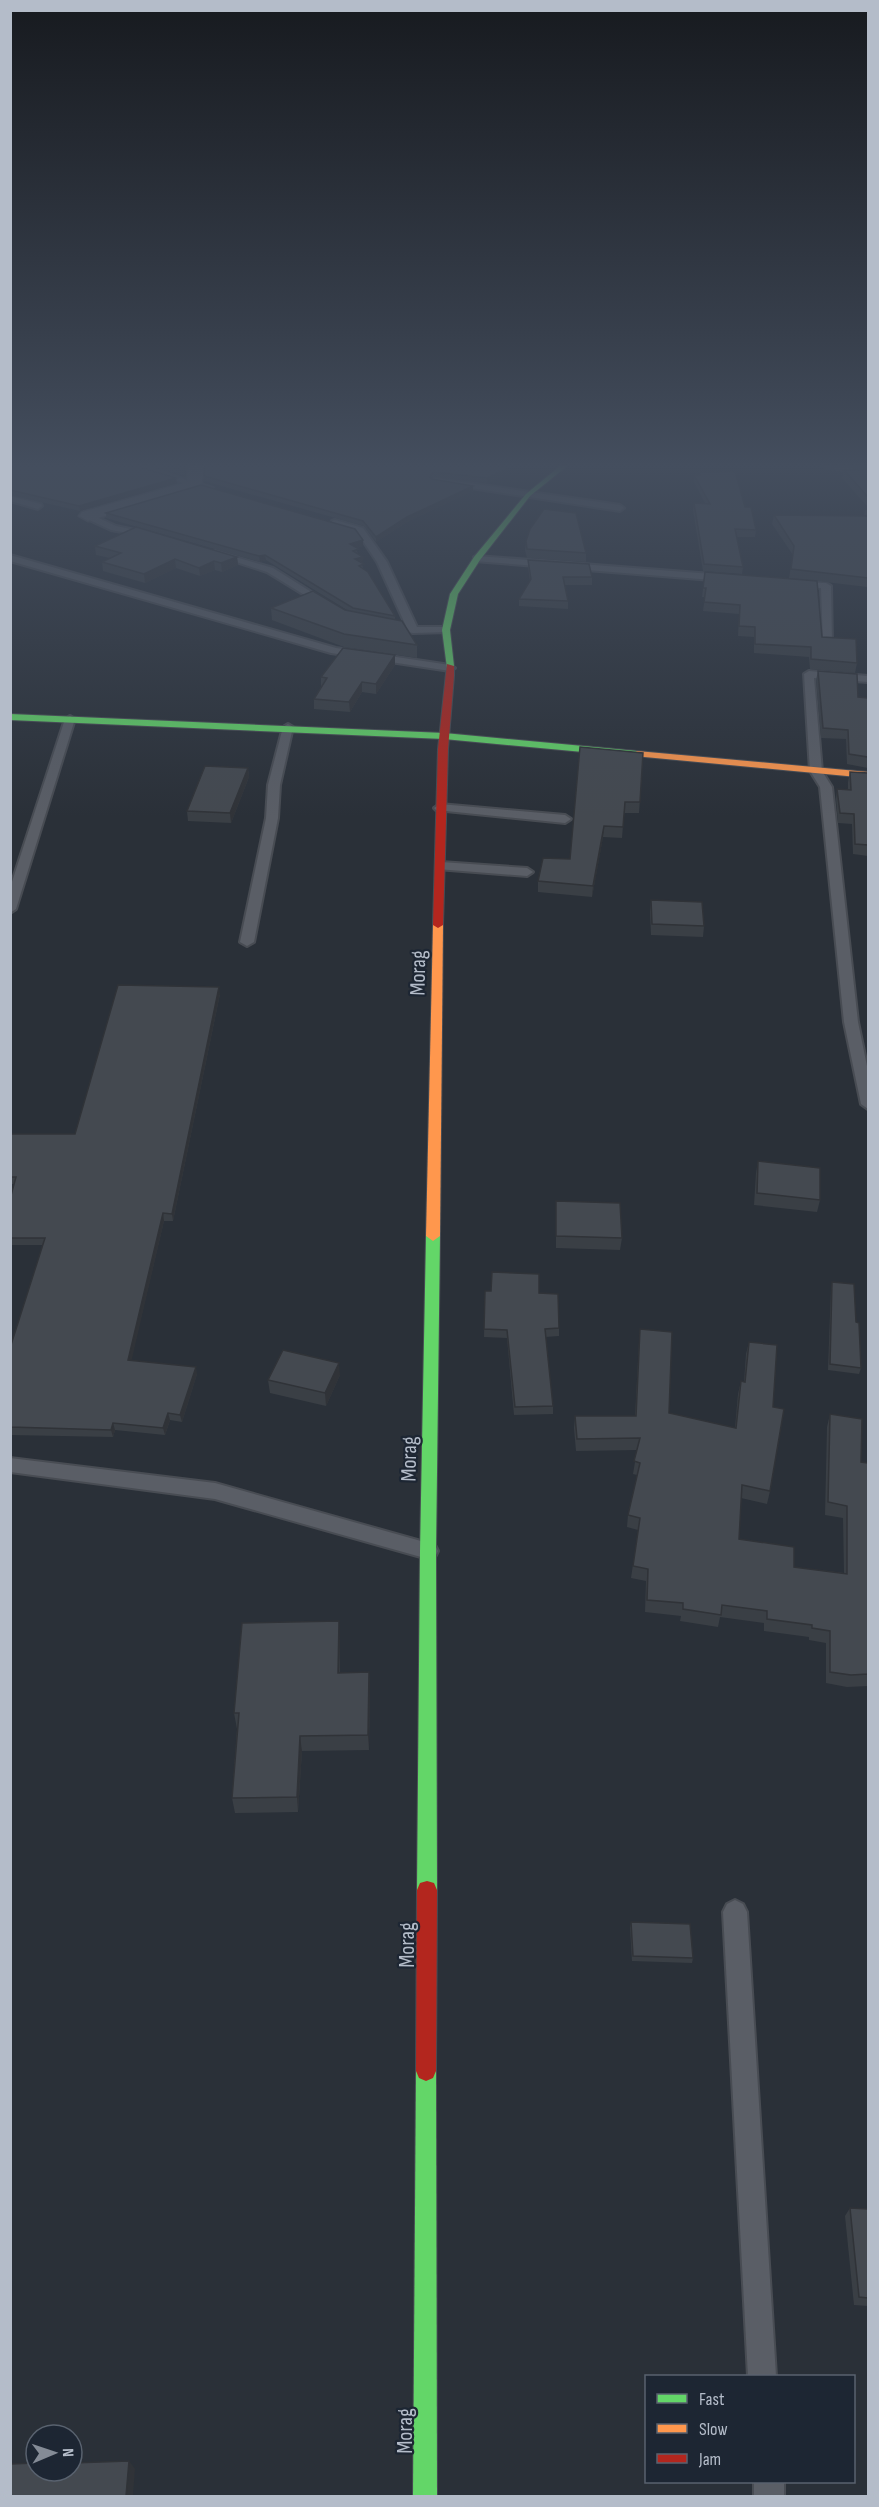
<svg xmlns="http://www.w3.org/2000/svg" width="879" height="2507" viewBox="0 0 879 2507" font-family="'Sofia Sans Condensed',sans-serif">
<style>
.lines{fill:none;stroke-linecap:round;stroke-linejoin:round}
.lane-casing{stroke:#484c53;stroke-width:4}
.street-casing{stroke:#484c53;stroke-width:3}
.fast-casing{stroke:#484c53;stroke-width:2}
.slow-casing{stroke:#484c53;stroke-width:2}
.jam-casing{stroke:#484c53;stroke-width:2}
.lane{fill:#5a5e66;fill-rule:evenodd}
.street{fill:#5a5e66;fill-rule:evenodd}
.fast{fill:#63d668;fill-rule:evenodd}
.slow{fill:#ff974d;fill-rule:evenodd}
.jam{fill:#b3261e;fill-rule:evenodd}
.wall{fill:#3a3f45}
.shaded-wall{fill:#303338}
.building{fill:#444950;stroke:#303338;stroke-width:1.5}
.labels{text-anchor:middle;stroke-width:4.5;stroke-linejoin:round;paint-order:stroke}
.street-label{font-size:22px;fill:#b4bcc9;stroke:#1d2633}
</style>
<rect width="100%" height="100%" fill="#2a3038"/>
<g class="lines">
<defs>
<g id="lane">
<path d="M127,466H141L213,488L206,490Z"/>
<path d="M823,466L868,468V472L827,468Z"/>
<path d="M435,478L620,505L624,508L620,511L432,482Z"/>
<path d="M10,496L41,504L42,506L38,509L10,501Z"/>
<path d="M88,513L116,526L154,534L150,537L111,530L85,518Z"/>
<path d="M335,520L363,528L387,562L417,627H446L449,628V632L413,633L384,627V623L406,626L377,562L357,532L332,525V521Z"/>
<path d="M215,551L273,568L332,605L324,607L267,572L215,555Z"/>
<path d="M10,555L336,648L450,665L455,668L450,671L331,653L10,561Z"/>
<path d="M477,556L725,575L730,578L725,581L474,561V557Z"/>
<path d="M792,582L826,583L831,586L832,645L823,643L821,588L795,587L792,586Z"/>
<path d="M809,671L868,676V682L814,678L822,771L832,787L858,1022L868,1071V1109L861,1104L844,1022L820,787L810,771L804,674Z"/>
<path d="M70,716L75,719L16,909L10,913V888L65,719Z"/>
<path d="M288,724L293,727L280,785L278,818L254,942L247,946L240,942L266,818L268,785L283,727Z"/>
<path d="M440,804L565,815L571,819L565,823L436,810L434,808Z"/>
<path d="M441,862L527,868L533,872L527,876L437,869V863Z"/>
<path d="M10,1458L215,1483L428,1543L435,1545L438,1551L435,1557L428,1559L215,1499L10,1472Z"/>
<path d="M735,1900L743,1904L747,1912L776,2376H748L723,1912L727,1904Z"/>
<rect x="754" y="2482" width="30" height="14"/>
</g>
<path id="street" d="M188,466H204L201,488L88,521L79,516L82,512L187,482Z"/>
<g id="fast">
<path d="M560,466H567L530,496L480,560L458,594L450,630L454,666L447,668L442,630L450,594L474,557L526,494Z"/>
<path d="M10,714L444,733L637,751L642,754L637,757L444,739L10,720Z"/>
<path d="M433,1231L440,1236L436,1551L437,1890L434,1897L427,1899L420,1897L417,1890L420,1551L426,1236Z"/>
<path d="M426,2061L433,2064L436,2071L437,2496H413L416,2071L419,2064Z"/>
</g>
<g id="slow">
<path d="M637,751L868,772V778L634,756L632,754Z"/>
<path d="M438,922L443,925L440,1236L433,1241L426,1236L433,925Z"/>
</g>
<g id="jam">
<path d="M447,664L454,666V676L448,749L443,925L438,928L433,925L438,749Z"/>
<path d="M427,1881L434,1883L437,1890L436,2071L433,2078L426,2081L419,2078L416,2071L417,1890L420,1883Z"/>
</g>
</defs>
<use href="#lane" class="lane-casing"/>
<use href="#street" class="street-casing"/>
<use href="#fast" class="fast-casing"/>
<use href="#slow" class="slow-casing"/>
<use href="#jam" class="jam-casing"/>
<use href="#lane" class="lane"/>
<use href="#street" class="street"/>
<use href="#fast" class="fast"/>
<use href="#slow" class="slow"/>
<use href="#jam" class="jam"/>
</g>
<g class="wall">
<path d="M10,466L177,483L80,511L10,495Z"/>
<path d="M150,466H186L185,476Z"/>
<path d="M205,466H517L512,472L487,483L433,477L432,479L473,486V491L407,522L376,542L364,526L204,481V476Z"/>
<path d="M868,469V507L842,478L844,470Z"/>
<path d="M699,472L745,507L756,530L755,537H736L743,567L742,574L703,571L693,510L694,503H705L694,482V475H699Z"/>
<path d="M865,510H868V611L867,587L817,581L822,637L857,663L855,673L810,669L809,657L754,653V637L738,636L739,614L703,611L705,597H702L705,572L810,580L789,578L793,555L772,524L774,515L864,516Z"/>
<path d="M106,513L363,546L356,548L358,554L363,557V562H361L364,570L395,616V619L417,645V658L344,647L272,620L271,608L347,610L266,560L260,562L106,518Z"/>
<path d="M526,541L586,553V562L527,558L525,550Z"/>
<path d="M95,546L237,557L238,565L222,572L215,570L200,576L176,568L145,583L103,571L102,562L110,558L96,555Z"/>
<path d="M528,560L592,577V585H565L568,601V609L519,606V599L530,581L528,567Z"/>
<path d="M395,655V665L376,694L362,692L350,712L314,709V699L321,687V677Z"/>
<path d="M818,671L858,697L868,698V768L847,764L846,739L821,738L816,680Z"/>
<path d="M643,753L639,813H624L622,838L603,837L592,897L538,892V881L570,859Z"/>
<path d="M248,768L249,777L231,823L188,821L187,811Z"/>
<path d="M850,772L868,773V856L853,854L852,824L838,823L836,799L837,789L848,790V782Z"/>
<path d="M651,900L704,926L703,937L651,935L650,912Z"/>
<path d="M220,994L173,1221H164L131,1360L197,1374L182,1422L170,1420L165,1435L115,1430L113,1437L10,1435V1348L43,1245H10V1199L14,1184H10V1134H75Z"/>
<path d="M758,1161L820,1200L817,1212L754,1205L756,1173Z"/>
<path d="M556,1201L622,1238L620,1250L556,1248Z"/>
<path d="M832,1282L861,1368L859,1374L828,1370L831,1288Z"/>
<path d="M485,1291L539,1293L559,1328V1336L545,1337L553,1406V1414L514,1415L507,1338L484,1337Z"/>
<path d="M640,1329L669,1413L735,1428L738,1394L741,1381L744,1382L746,1354L749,1342L773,1407L770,1491L767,1504L741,1498L739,1539L794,1567L844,1573L843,1518L825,1515L827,1427L830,1414L861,1462L868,1463V1686L847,1687L826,1683V1643L809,1640V1637L764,1631V1623L720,1617L718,1627L680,1621L681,1616L645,1612L646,1581L631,1578L638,1530L627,1527L628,1515L637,1475L633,1474L637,1450L576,1451L574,1428L575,1416H635L639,1342Z"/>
<path d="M340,1375L326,1406L270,1393L268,1380Z"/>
<path d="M340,1637V1673L369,1672L370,1688L369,1750L302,1751L298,1812L235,1813L232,1798L237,1729L234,1713Z"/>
<path d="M631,1922L693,1958L692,1963L632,1961L630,1928Z"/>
<path d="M850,2208L868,2209V2306L854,2305L845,2216Z"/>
</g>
<g class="shaded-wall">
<path d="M513,466H517L512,472L487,483V478Z"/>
<path d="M176,478L177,483L80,511L79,506Z"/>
<path d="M473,486V491L407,522L376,542V537L407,517Z"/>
<path d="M363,540V546L350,549V544Z"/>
<path d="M265,555L266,560L260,562L259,556Z"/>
<path d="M237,557L238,565L222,572L221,563Z"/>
<path d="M363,557V562L356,564L355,559Z"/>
<path d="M175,559L176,568L145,583L144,574Z"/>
<path d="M214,561L215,570L200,576L199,568Z"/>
<path d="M395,655V665L376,694V684Z"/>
<path d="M362,682V692L350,712L349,702Z"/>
<path d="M248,768L249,777L231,823L230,813Z"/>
<path d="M604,826L603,837L592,897L593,886Z"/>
<path d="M219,987L220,994L173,1221L172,1214Z"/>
<path d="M163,1213L164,1221L130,1367L128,1360Z"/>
<path d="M339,1363L340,1375L326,1406L325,1393Z"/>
<path d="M196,1367L197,1374L182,1422L180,1415Z"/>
<path d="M168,1413L170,1420L165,1435L163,1428Z"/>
<path d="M113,1423L115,1430L113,1437L111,1430Z"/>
<path d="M339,1621L340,1637L339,1689L338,1673Z"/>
<path d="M369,1672L370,1688L369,1750L368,1735Z"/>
<path d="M300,1736L302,1751L298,1812L297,1797Z"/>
<path d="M129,2461L135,2469L133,2496H126Z"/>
</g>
<g class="building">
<path d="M10,466H137L176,478L79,506L10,490Z"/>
<path d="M168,466H185V471Z"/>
<path d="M205,466H513L487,478L433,472L430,477L432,479L473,486L407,517L376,537L363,521L204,476Z"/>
<path d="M868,469V497L844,470Z"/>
<path d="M735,471L745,507H751L756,530L735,529L743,567L704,564L694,503L710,504L694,475H700L699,472Z"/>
<path d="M201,485L355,529L363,540L350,544L359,549L353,551L363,557L355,559L364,564L359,566L368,572L395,616L353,608L265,555L259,556L106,513Z"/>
<path d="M544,509L576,513L586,553L527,549L526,541L530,529Z"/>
<path d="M774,515L868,516V578L791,569L794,546Z"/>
<path d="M136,527L237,557L221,563L214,561L199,568L175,559L144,574L102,562L121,553L95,546Z"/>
<path d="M528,560L589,564L592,577H563L568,601L519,599L531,579Z"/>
<path d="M705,572L817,581L822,637L856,639L857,663L811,659V647L755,644V627L739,626L740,605L704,602L706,588H703Z"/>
<path d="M313,591L345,610L402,621L417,645L344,634L271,608Z"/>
<path d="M343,648L395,655L376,684L362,682L349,702L314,699L327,678L321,677Z"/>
<path d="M818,671L857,674L858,697L868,698V757L849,754L848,730L823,728Z"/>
<path d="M580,747L643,753L640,802H625L623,827L604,826L593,886L538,881L543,858L570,859Z"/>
<path d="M205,766L248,768L230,813L187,811Z"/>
<path d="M850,772L868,773V845L855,844L854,814L840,813L837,789L851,790Z"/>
<path d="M651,900L702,902L704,926L652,924Z"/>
<path d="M118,985L219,987L172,1214L163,1213L128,1360L196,1367L180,1415L168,1413L163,1428L113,1423L111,1430L10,1427V1348L45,1238H10V1199L16,1177H10V1134H75Z"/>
<path d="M758,1161L820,1168V1200L757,1193Z"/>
<path d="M556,1201L620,1203L622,1238L556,1236Z"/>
<path d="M492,1272L539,1274V1293L558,1294L559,1328L545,1329L553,1406L515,1407L507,1330L484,1329L485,1291H491Z"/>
<path d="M832,1282L854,1284L856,1322L859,1323L861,1368L830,1364Z"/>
<path d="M640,1329L672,1332L669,1413L736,1428L741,1381L745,1382L749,1342L777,1345L773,1407L784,1409L770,1491L742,1485L739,1539L794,1547V1567L847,1574V1506L828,1502L830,1414L862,1419L861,1462L868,1463V1674L851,1675L830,1672V1631L812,1628V1625L767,1619V1611L722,1605L721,1615L683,1609V1603L647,1600L648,1569L633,1566L640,1518L628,1515L640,1463L634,1461L640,1438L577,1439L575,1416H636Z"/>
<path d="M283,1350L339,1363L325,1393L268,1380Z"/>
<path d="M339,1621L338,1673L369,1672L368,1735L300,1736L297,1797L232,1798L239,1713H234L242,1623Z"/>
<path d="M631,1922L690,1924L693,1958L633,1956Z"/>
<path d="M850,2208L868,2209V2298L859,2297Z"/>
<path d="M129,2461L126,2496H10V2464L36,2463V2471H72V2463Z"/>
</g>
<linearGradient id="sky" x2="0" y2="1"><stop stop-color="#171a1f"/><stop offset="0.57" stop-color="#444e5e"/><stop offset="1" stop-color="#444e5e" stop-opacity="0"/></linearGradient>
<rect width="879" height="817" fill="url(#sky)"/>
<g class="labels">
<g class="street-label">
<text transform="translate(417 973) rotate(-89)" y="8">Morag</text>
<text transform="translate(408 1459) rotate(-89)" y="8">Morag</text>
<text transform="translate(406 1945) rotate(-90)" y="8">Morag</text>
<text transform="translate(404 2431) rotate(-90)" y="8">Morag</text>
</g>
</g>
<rect width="879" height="2507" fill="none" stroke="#b4bcc9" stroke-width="24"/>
<rect x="645" y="2375" width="210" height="108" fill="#1d2633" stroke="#59626f" stroke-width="1.5"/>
<rect x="657" y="2394" width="30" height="9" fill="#63d668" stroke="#59626f" stroke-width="1.5"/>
<text x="699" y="2405" font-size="18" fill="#b4bcc9">Fast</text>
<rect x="657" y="2424" width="30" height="9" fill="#ff974d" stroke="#59626f" stroke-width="1.5"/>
<text x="699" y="2435" font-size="18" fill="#b4bcc9">Slow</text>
<rect x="657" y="2454" width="30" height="9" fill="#b3261e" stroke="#59626f" stroke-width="1.5"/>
<text x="699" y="2465" font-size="18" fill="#b4bcc9">Jam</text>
<g transform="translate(54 2453) rotate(88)"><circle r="28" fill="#1d2633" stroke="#59626f" stroke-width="1.5"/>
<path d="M0-4.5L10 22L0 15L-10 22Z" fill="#848b96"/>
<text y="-9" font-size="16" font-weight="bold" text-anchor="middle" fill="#b4bcc9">N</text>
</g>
</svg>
